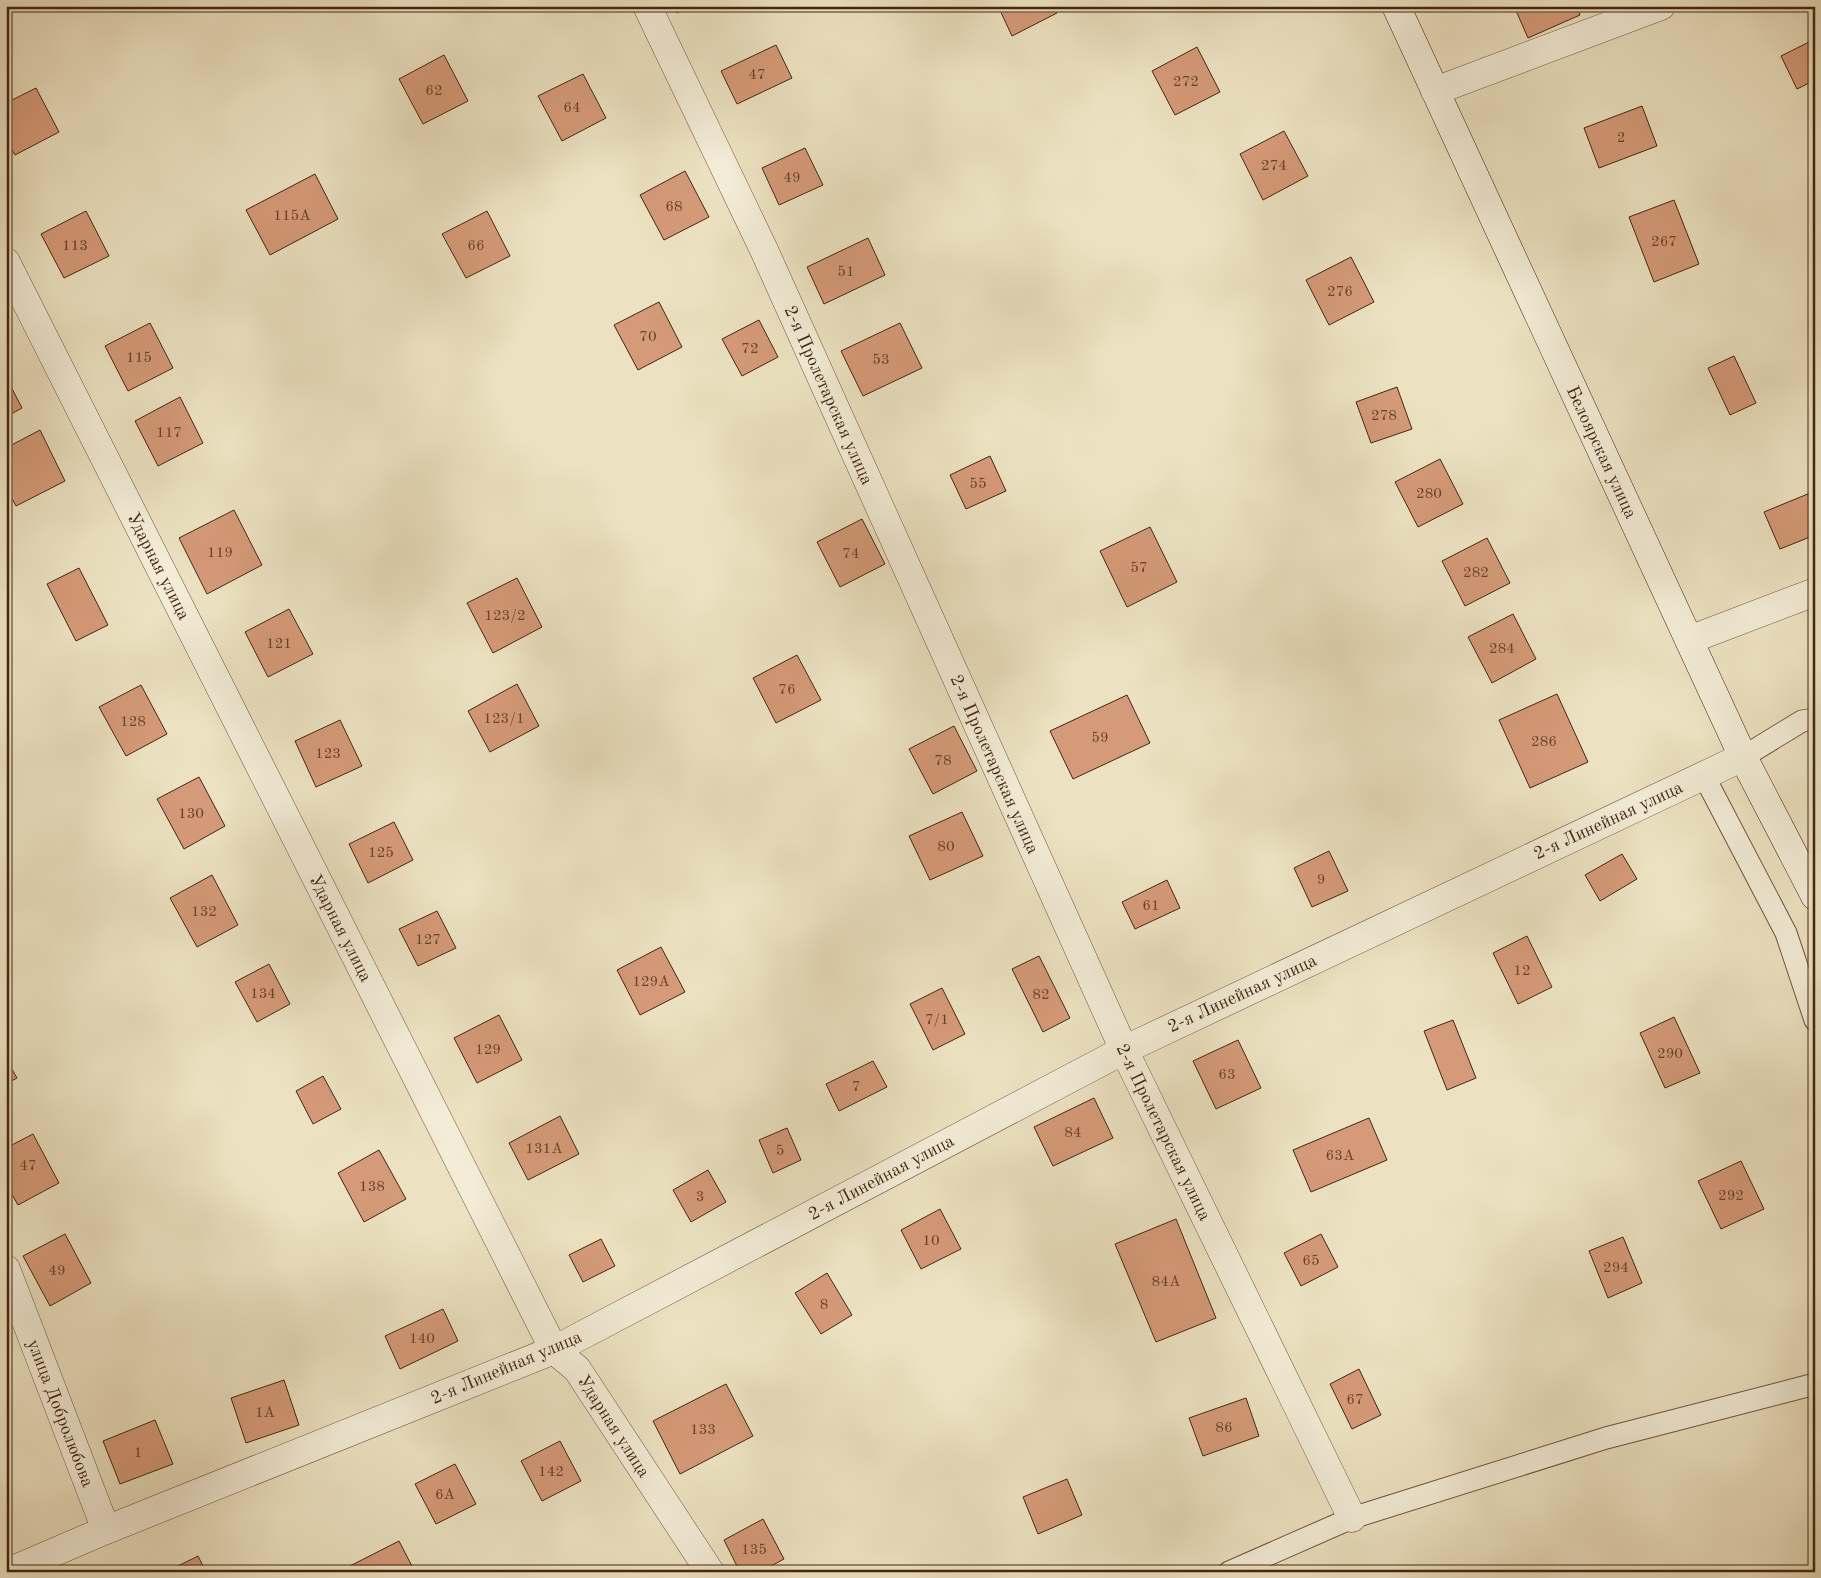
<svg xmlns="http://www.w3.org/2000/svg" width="1821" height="1578" viewBox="0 0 1821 1578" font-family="'Old Standard TT',serif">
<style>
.building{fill:#d59a79;stroke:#442611}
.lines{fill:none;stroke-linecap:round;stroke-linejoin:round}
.lane-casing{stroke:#6e553d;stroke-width:23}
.street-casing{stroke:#6e553d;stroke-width:29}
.secondary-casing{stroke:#442611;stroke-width:29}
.lane{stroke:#f3ecd7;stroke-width:21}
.street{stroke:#f3ecd7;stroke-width:28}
.secondary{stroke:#f3ecd7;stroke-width:28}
.labels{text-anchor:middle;stroke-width:4.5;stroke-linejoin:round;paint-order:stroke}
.number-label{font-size:15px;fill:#68432b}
.street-label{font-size:18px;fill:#442611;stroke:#f3ecd7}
</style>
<rect width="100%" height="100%" fill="#ece2c1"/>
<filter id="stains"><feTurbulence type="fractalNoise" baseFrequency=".004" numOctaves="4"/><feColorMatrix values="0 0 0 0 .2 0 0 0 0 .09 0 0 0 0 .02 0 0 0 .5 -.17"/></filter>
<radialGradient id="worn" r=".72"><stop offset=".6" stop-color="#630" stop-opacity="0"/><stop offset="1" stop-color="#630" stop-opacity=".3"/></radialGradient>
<g class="building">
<path d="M673,6H690L677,13Z"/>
<path d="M998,6H1054L1057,13L1012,36Z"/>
<path d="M1514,6H1576L1580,15L1528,38Z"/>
<path d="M1815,39V80L1797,89L1781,56Z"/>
<path d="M776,45L792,78L737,104L721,71Z"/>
<path d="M1197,47L1220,92L1175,115L1152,71Z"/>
<path d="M444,55L468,101L423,124L399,79Z"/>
<path d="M583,74L606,118L562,141L538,96Z"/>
<path d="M36,88L59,132L15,155L6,139V103Z"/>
<path d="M1642,106L1657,146L1599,168L1584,128Z"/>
<path d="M1284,131L1308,176L1263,200L1240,154Z"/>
<path d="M805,148L823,185L779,205L762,168Z"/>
<path d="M685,171L709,217L664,240L640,195Z"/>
<path d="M315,174L338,219L270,255L246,210Z"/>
<path d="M1674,200L1699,264L1654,282L1629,217Z"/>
<path d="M86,211L109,256L64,278L41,234Z"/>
<path d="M487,211L510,256L466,278L442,234Z"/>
<path d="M868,238L885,275L824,304L807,267Z"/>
<path d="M1351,257L1374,302L1329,325L1306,280Z"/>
<path d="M659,302L682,347L638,370L614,325Z"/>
<path d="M759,320L778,357L742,376L722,339Z"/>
<path d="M150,323L173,368L128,391L105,346Z"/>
<path d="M900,323L922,368L863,396L841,351Z"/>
<path d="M1734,356L1756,403L1730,415L1708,368Z"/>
<path d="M6,377L22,408L6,417Z"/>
<path d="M1397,387L1412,429L1371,443L1356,402Z"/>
<path d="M180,397L203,443L158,466L135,421Z"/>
<path d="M40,430L65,481L16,506L6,488V448Z"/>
<path d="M990,456L1006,491L966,509L950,475Z"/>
<path d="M1440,459L1463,504L1418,527L1395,482Z"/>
<path d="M1815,491V535L1780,549L1764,512Z"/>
<path d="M234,510L262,565L207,594L179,538Z"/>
<path d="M862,519L885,564L840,587L817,542Z"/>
<path d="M1150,527L1177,582L1127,607L1100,551Z"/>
<path d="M1487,538L1510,583L1465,606L1442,561Z"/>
<path d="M79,568L108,625L76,641L47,584Z"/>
<path d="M517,578L542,627L493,653L467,603Z"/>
<path d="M289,609L313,654L268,677L245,632Z"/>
<path d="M1513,614L1536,659L1492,683L1468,637Z"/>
<path d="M797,655L821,700L776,723L753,678Z"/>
<path d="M517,684L539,726L490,752L468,711Z"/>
<path d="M141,685L167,734L126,756L99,707Z"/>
<path d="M1557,694L1588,762L1530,788L1499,720Z"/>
<path d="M1127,695L1150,743L1073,779L1050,731Z"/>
<path d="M340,720L362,766L316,787L295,741Z"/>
<path d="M954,726L977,771L933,794L909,749Z"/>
<path d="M199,777L225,826L184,849L157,799Z"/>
<path d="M962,812L983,856L930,880L909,836Z"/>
<path d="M394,822L413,860L368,883L349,844Z"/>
<path d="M1329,851L1348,891L1312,907L1294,868Z"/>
<path d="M1622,854L1637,879L1600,901L1585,875Z"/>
<path d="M212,875L238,925L197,947L170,898Z"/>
<path d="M1167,880L1180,908L1135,929L1122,902Z"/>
<path d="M437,911L456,948L418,966L399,929Z"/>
<path d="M1527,936L1552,987L1518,1004L1493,953Z"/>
<path d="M661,947L685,992L640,1015L617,970Z"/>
<path d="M1039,956L1070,1018L1043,1032L1012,969Z"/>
<path d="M269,964L290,1004L257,1022L235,982Z"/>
<path d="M942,988L965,1034L933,1050L910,1004Z"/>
<path d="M499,1015L522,1060L477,1083L454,1038Z"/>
<path d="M1674,1017L1700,1073L1665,1088L1640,1033Z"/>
<path d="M1453,1020L1476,1078L1447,1090L1424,1031Z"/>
<path d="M1238,1040L1261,1088L1216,1109L1193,1061Z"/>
<path d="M6,1059L17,1078L6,1084Z"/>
<path d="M873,1061L887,1087L839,1111L826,1084Z"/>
<path d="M323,1076L341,1109L313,1124L296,1091Z"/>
<path d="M1094,1098L1113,1138L1053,1166L1034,1127Z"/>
<path d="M560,1116L579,1154L528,1180L509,1143Z"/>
<path d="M1369,1118L1387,1160L1311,1192L1293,1150Z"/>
<path d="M787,1128L801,1160L773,1173L759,1140Z"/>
<path d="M33,1134L59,1183L18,1205L6,1184V1148Z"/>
<path d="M379,1150L406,1199L364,1222L338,1173Z"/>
<path d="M1741,1161L1764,1209L1721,1229L1698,1181Z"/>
<path d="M708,1170L726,1202L691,1222L673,1190Z"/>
<path d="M940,1209L961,1249L921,1269L901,1230Z"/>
<path d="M1176,1219L1216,1318L1156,1342L1115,1244Z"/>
<path d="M65,1234L91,1283L50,1306L23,1256Z"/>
<path d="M1321,1234L1338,1267L1301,1286L1284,1253Z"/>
<path d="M1623,1237L1642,1283L1608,1298L1589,1251Z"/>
<path d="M601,1239L615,1266L583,1282L569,1255Z"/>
<path d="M827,1273L852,1315L821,1334L795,1293Z"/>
<path d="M443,1309L458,1341L400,1369L385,1336Z"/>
<path d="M1359,1369L1381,1415L1352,1429L1330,1384Z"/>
<path d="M284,1380L299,1425L246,1443L231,1398Z"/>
<path d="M726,1384L753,1436L680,1474L653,1421Z"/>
<path d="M1246,1398L1259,1436L1203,1456L1189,1418Z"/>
<path d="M155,1420L173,1464L120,1484L103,1441Z"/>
<path d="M560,1441L581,1481L542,1501L521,1461Z"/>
<path d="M455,1464L476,1504L436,1524L415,1484Z"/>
<path d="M1067,1479L1082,1515L1038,1534L1023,1497Z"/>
<path d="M763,1519L784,1559L760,1572H740L724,1540Z"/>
<path d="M399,1541L415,1572H350L348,1567Z"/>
<path d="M198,1556L206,1572H166Z"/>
</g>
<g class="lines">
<defs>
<g id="lane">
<path d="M1743,757L1802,721L1815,719"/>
<path d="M1704,776L1786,933L1815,1020"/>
<path d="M1229,1572L1352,1518L1606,1438L1815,1384"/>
</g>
<g id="street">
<path d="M647,6L764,250L1124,1050L1352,1518"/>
<path d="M1435,91L1661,6"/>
<path d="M6,262L554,1350L577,1369L710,1572"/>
<path d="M1689,640L1815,592"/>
<path d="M6,1269L106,1530"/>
<path d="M8,1572L106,1530L554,1350L1124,1050L1743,757"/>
</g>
<path id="secondary" d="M1396,6L1743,757L1815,896"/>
</defs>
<use href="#lane" class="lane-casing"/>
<use href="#street" class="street-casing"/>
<use href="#secondary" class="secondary-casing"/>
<use href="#lane" class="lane"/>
<use href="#street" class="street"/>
<use href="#secondary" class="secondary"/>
</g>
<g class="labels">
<g class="number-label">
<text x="757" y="79">47</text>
<text x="1186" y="86">272</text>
<text x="434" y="95">62</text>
<text x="572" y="112">64</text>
<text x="1621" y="142">2</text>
<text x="1274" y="170">274</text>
<text x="792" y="182">49</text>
<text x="674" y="211">68</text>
<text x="292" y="220">115А</text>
<text x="1664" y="246">267</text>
<text x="75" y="250">113</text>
<text x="476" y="250">66</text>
<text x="846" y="276">51</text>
<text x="1340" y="296">276</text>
<text x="648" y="341">70</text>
<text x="750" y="353">72</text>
<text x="139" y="362">115</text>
<text x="881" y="364">53</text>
<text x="1384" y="420">278</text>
<text x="169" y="437">117</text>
<text x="978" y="488">55</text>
<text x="1429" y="498">280</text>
<text x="220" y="557">119</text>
<text x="851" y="558">74</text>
<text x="1139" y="572">57</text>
<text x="1476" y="577">282</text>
<text x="505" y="620">123/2</text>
<text x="279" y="648">121</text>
<text x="1502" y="653">284</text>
<text x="787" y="694">76</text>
<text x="504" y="723">123/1</text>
<text x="133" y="726">128</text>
<text x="1100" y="742">59</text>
<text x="1544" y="746">286</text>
<text x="328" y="758">123</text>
<text x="943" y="765">78</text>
<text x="191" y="818">130</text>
<text x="946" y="851">80</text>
<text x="381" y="857">125</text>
<text x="1321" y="884">9</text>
<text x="1151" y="910">61</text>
<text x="204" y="916">132</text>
<text x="428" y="944">127</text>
<text x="1522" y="975">12</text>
<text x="651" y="986">129А</text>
<text x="263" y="998">134</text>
<text x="1041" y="999">82</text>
<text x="937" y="1024">7/1</text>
<text x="488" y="1054">129</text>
<text x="1670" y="1058">290</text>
<text x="1227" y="1079">63</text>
<text x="856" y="1091">7</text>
<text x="1073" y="1137">84</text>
<text x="544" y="1153">131А</text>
<text x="780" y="1155">5</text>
<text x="1340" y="1160">63А</text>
<text x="28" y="1170">47</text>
<text x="372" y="1191">138</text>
<text x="1731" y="1200">292</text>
<text x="700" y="1201">3</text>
<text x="931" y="1245">10</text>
<text x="1311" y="1265">65</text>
<text x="1616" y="1272">294</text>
<text x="57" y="1275">49</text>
<text x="1166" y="1286">84А</text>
<text x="824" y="1309">8</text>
<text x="422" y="1343">140</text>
<text x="1355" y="1404">67</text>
<text x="265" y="1417">1А</text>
<text x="1224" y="1432">86</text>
<text x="703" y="1434">133</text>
<text x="138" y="1457">1</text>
<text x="551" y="1476">142</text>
<text x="445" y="1499">6А</text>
<text x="754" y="1554">135</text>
</g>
<g class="street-label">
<text transform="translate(829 395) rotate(66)" y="6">2-я Пролетарская улица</text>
<text transform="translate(1602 452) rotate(65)" y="6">Белоярская улица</text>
<text transform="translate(159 566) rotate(63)" y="6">Ударная улица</text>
<text transform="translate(995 764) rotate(66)" y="6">2-я Пролетарская улица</text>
<text transform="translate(1608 820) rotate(-25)" y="6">2-я Линейная улица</text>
<text transform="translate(341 928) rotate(63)" y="6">Ударная улица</text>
<text transform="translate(1242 993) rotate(-25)" y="6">2-я Линейная улица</text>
<text transform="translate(1164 1132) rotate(64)" y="6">2-я Пролетарская улица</text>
<text transform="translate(881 1177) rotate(-28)" y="6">2-я Линейная улица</text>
<text transform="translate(506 1367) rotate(-23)" y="6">2-я Линейная улица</text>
<text transform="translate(61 1413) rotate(69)" y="6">улица Добролюбова</text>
<text transform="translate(614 1426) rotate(57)" y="6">Ударная улица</text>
</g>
</g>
<rect width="1821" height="1578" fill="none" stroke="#ece2c1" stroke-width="25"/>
<rect x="8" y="8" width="1806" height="1563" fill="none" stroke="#442611" stroke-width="2.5"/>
<rect x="12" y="12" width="1796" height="1553" fill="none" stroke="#442611"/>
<rect width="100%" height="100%" filter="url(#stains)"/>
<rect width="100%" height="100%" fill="url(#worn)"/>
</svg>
